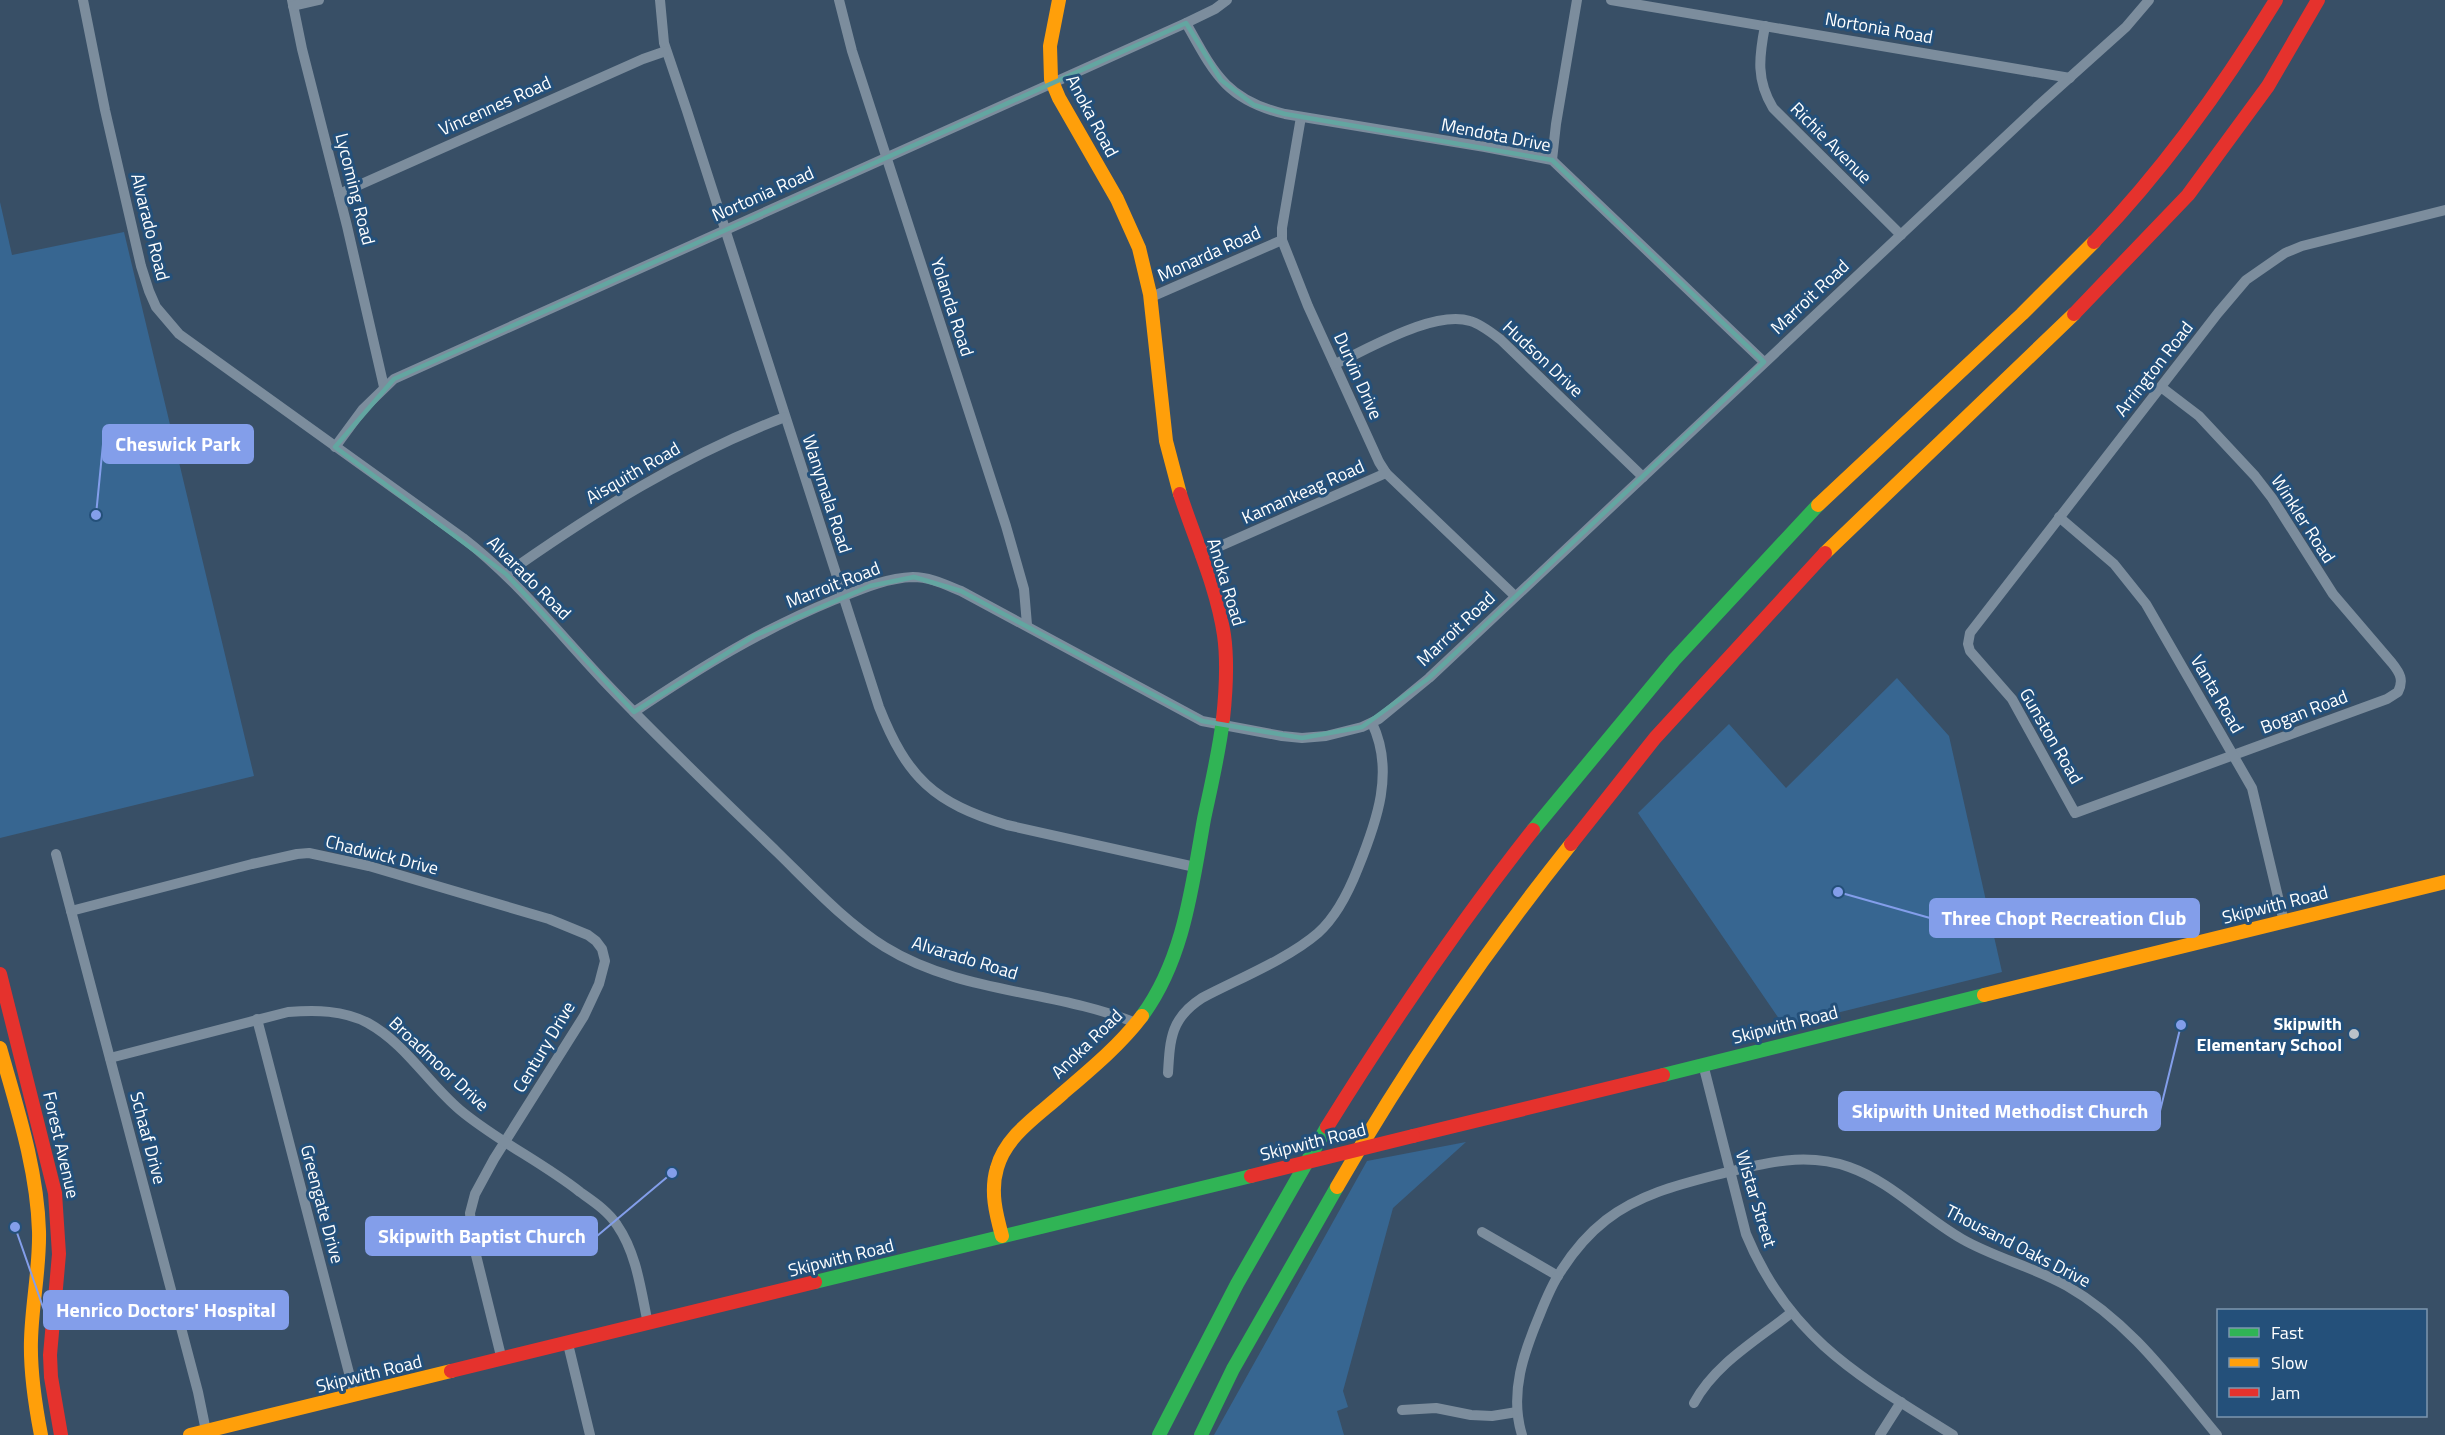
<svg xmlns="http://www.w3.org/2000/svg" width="2445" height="1435" viewBox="0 0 2445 1435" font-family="'Titillium Web',sans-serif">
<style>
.green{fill:#376691}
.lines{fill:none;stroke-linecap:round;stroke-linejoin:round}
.street{stroke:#7c8d9d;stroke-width:10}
.fast{stroke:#30b455;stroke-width:14}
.slow{stroke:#ff9f0a;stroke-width:14}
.jam{stroke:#e5322d;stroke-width:14}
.jam-bridge{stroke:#e5322d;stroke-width:14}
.marked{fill:none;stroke:#63a6a1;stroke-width:4.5;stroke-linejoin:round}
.poi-dot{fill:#b9c1c9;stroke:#24507a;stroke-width:2}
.labels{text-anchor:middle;stroke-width:6;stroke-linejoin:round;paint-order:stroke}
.street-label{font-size:18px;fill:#fff;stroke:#24507a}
.poi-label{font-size:18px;font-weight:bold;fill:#fff;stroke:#24507a;text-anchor:end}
.leader{fill:none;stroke:#839eea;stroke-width:2}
.callout-dot{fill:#839eea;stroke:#24507a;stroke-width:2}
.callout{fill:#839eea;stroke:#839eea;stroke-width:2}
.callout-label{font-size:20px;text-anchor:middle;font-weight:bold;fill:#fff}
</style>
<rect width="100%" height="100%" fill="#384f66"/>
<g class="green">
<path d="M0,202L12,255L124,232L254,776L0,838Z"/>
<path d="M1897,678L1949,736L2002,972L1784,1026L1638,813L1729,724L1786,788Z"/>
<path d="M1466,1142L1393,1208L1343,1391L1348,1407L1337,1411L1344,1435H1214L1367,1161Z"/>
</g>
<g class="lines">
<g class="street">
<path d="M83,0L105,110L141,266L149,291L156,307L179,334L463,538C516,579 557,631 603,680C659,739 718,795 777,852C811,885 845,922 885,947C961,994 1056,990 1136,1023"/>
<path d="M292,0L302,49L347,226L384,387"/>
<path d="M660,0L664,43L687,111L879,707C907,778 934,803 1007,825L1195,867"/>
<path d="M839,0L852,51L1006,526L1024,589L1027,625"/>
<path d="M1611,0L2070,78"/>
<path d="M293,6L319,0"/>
<path d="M1186,23C1214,73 1226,100 1285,114L1485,147L1552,160L1764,362"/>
<path d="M1765,26C1759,57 1756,80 1773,108L1901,235"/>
<path d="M1301,117L1282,228V240L1308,306L1379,462L1386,473L1515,596"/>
<path d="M1552,160L1556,124L1577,0"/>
<path d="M339,194L643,59L666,51"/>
<path d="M1149,298L1282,240"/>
<path d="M1335,364C1369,349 1433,310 1470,321C1481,324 1492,333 1501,340L1643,477"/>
<path d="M2161,387L2199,416L2255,476L2272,498L2333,594L2392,663C2400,673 2404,680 2398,692L2387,699L2075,813L2012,699L1970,651L1968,644L1970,633L2218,313L2246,280L2285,253L2302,246L2445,210"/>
<path d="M335,447L363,409L394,379L1186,23L1215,9L1227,0"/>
<path d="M2059,517L2114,564L2146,604L2252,788L2284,922"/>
<path d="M1200,555L1386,473"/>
<path d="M506,574C594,512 684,455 785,417"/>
<path d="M634,712C701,667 759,631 834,600C859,590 885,578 913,577C930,577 946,585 961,591L1202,721L1282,736L1302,738L1326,736L1362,727L1379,719L1429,678L2038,106L2126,27L2149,0"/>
<path d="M56,854L198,1392L206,1431"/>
<path d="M71,911L252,864L297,854L309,853L369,866L549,919L588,935L596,941L602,949L605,961L599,984L584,1016L494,1159L475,1194L470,1213L472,1239L502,1360"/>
<path d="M257,1019L355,1396"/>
<path d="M110,1058L288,1012C316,1010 343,1010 368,1023C406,1044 428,1083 460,1110C497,1141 542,1162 580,1192C594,1202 608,1211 617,1225C637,1254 641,1291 648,1324"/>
<path d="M1703,1064L1746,1234C1789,1339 1862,1378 1953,1435"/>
<path d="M1168,1073C1170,1038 1171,1018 1202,998C1238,979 1288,959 1318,933C1337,916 1349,891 1358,868C1377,821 1395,771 1372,723"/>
<path d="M1482,1232L1558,1276"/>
<path d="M568,1344L590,1435"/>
<path d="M1694,1403C1715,1364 1757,1340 1791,1313"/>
<path d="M1402,1410L1436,1408L1471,1415L1492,1416L1517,1412"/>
<path d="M1522,1435C1509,1393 1524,1352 1540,1314C1546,1299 1552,1284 1561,1271C1573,1252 1588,1234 1606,1220C1638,1195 1677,1185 1716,1175C1760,1164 1804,1151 1849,1167C1892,1182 1923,1217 1962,1239C1995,1258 2034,1267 2067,1286C2130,1322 2171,1380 2217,1435"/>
<path d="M1880,1435L1901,1402"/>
</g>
<g class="fast">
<path d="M1533,830L1674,660L1818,505"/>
<path d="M1142,1016C1184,959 1192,886 1204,819C1211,786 1219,753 1223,719"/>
<path d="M1663,1075L1984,995"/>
<path d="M815,1282L1251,1176"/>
<path d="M1159,1435L1237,1284L1327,1127"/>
<path d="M1201,1435L1233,1369L1337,1187"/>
</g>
<g class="slow">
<path d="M1059,0L1050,46L1051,79L1059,98L1117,199L1139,248L1150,294L1166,441L1180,494"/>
<path d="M1818,505L2022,314L2094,242"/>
<path d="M1825,553L2074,314"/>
<path d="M1984,995L2445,882"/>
<path d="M0,1048C17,1108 37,1168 39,1231C40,1267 32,1303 31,1340C30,1372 35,1404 41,1435"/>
<path d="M1337,1187C1406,1067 1485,952 1571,844"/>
<path d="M1002,1236C996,1214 990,1191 997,1168C1006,1135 1039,1115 1063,1093C1091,1069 1120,1045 1142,1016"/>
<path d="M190,1435L451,1371"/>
</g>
<g class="jam">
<path d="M2094,242C2165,168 2223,87 2276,0"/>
<path d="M2074,314L2188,195L2268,86L2318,0"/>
<path d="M1180,494C1195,540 1217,587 1224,635C1228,663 1226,691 1223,719"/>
<path d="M1571,844L1655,738L1825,553"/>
<path d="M0,974L55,1193L59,1254L50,1355L51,1377L61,1435"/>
<path d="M1327,1127C1391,1024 1458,925 1533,830"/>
<path d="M1413,1136L1663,1075"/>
<path d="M451,1371L815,1282"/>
</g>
<path class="jam-bridge" d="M1251,1176L1413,1136"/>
</g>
<path class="marked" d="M1186,23L1221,80L1254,105L1285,114L1552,160L1764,362L1429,678L1362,727L1302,738L1202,721L961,591L914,577L870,586L754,636L634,712L506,574L335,447L394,379Z"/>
<circle class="poi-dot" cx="2354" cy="1034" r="6"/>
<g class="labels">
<g class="street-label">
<text transform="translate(1879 28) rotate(10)" y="6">Nortonia Road</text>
<text transform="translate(495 106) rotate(-24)" y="6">Vincennes Road</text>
<text transform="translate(1092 116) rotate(62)" y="6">Anoka Road</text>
<text transform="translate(1496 135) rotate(11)" y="6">Mendota Drive</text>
<text transform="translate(1831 143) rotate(45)" y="6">Richie Avenue</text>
<text transform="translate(355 189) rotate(76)" y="6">Lycoming Road</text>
<text transform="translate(763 194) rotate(-24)" y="6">Nortonia Road</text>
<text transform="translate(150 227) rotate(76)" y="6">Alvarado Road</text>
<text transform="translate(1209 254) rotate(-24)" y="6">Monarda Road</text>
<text transform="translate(1810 297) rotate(-43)" y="6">Marroit Road</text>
<text transform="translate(952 307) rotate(72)" y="6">Yolanda Road</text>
<text transform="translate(1543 359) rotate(43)" y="6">Hudson Drive</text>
<text transform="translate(2154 369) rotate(-52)" y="6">Arrington Road</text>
<text transform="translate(1358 376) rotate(66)" y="6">Durvin Drive</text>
<text transform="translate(633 473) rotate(-30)" y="6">Aisquith Road</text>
<text transform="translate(1303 492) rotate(-24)" y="6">Kamankeag Road</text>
<text transform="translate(827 494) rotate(72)" y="6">Wanymala Road</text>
<text transform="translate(2303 519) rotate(57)" y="6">Winkler Road</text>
<text transform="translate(529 578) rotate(45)" y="6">Alvarado Road</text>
<text transform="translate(1226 582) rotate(73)" y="6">Anoka Road</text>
<text transform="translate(833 585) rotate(-21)" y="6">Marroit Road</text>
<text transform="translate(1456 629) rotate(-43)" y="6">Marroit Road</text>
<text transform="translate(2217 694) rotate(60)" y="6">Vanta Road</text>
<text transform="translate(2304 712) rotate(-21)" y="6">Bogan Road</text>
<text transform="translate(2051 736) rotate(60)" y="6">Gunston Road</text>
<text transform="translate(382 855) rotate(14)" y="6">Chadwick Drive</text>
<text transform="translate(2275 905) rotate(-14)" y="6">Skipwith Road</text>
<text transform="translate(965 958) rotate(17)" y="6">Alvarado Road</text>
<text transform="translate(1785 1025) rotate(-14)" y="6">Skipwith Road</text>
<text transform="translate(1087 1044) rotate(-44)" y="6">Anoka Road</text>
<text transform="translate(544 1047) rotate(-59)" y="6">Century Drive</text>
<text transform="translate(439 1064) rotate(43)" y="6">Broadmoor Drive</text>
<text transform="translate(148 1138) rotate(75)" y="6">Schaaf Drive</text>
<text transform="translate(1313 1142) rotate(-14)" y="6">Skipwith Road</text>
<text transform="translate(61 1145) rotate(77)" y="6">Forest Avenue</text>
<text transform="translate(1756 1199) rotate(73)" y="6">Wistar Street</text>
<text transform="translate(322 1204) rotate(75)" y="6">Greengate Drive</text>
<text transform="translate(2018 1246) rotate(27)" y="6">Thousand Oaks Drive</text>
<text transform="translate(841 1258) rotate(-14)" y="6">Skipwith Road</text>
<text transform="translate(369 1374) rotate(-14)" y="6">Skipwith Road</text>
</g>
<g class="poi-label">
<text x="2342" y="1030">Skipwith<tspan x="2342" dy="21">Elementary School</tspan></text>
</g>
</g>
<path class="leader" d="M96 515L103 444M1838 892L1930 918M2181 1025L2160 1111M672 1173L597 1236M15 1227L44 1310"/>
<g class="callout-dot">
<circle cx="96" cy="515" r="6"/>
<circle cx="1838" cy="892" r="6"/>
<circle cx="2181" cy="1025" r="6"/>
<circle cx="672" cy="1173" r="6"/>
<circle cx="15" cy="1227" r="6"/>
</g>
<g class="callout">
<rect x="103" y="425" width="150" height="38" rx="6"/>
<rect x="1930" y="899" width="269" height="38" rx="6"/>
<rect x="1839" y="1092" width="321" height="38" rx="6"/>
<rect x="366" y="1217" width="231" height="38" rx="6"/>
<rect x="44" y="1291" width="244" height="38" rx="6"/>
</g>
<g class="callout-label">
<text x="178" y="451">Cheswick Park</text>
<text x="2064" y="925">Three Chopt Recreation Club</text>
<text x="2000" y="1118">Skipwith United Methodist Church</text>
<text x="482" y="1243">Skipwith Baptist Church</text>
<text x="166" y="1317">Henrico Doctors' Hospital</text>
</g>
<rect x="2217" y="1309" width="210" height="108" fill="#24507a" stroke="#7c96af" stroke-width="1.5"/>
<rect x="2229" y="1328" width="30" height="9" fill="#30b455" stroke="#7c96af" stroke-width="1.5"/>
<text x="2271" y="1339" font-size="18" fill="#ffffff">Fast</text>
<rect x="2229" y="1358" width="30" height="9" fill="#ff9f0a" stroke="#7c96af" stroke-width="1.5"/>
<text x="2271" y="1369" font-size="18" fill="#ffffff">Slow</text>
<rect x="2229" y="1388" width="30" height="9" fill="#e5322d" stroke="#7c96af" stroke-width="1.5"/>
<text x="2271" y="1399" font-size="18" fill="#ffffff">Jam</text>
</svg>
